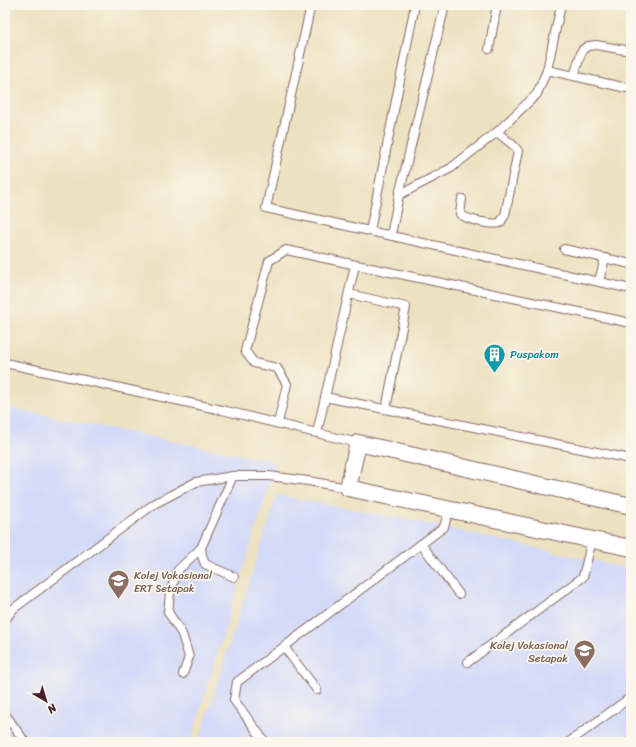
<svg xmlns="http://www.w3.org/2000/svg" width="636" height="747" viewBox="0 0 636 747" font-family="Sriracha,sans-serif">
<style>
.built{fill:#d2d9f9}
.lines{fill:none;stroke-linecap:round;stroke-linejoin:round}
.service-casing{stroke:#83635f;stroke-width:10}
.minor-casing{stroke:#83635f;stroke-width:18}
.service{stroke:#fff;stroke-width:8}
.minor{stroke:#fff;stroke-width:16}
.labels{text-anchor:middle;stroke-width:3.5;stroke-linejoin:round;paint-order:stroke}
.culture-label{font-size:11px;fill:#0d838f;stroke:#fbf7ec;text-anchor:start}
.education-label{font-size:11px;fill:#785e54;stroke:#fbf7ec;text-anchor:start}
</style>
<rect width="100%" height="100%" fill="#fbf7ec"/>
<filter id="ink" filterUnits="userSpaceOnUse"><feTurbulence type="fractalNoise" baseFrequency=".025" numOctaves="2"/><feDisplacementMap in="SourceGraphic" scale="8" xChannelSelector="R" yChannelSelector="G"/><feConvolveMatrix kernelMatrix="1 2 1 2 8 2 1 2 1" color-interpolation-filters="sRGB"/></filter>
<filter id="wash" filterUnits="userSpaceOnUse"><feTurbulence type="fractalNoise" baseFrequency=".012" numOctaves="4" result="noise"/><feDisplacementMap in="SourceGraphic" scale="16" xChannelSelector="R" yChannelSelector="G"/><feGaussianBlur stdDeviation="0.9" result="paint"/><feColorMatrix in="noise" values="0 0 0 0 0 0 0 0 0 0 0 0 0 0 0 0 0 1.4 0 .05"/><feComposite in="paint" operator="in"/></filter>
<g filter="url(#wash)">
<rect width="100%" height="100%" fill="#ece1c0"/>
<g class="built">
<path d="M5,407L276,462L191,740L193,742H5Z"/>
<path d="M277,495L428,524L631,569V742H203L200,738Z"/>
</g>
</g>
<g filter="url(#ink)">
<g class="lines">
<defs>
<g id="service">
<path d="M311,5L266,208L631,289"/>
<path d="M489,49L497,5"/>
<path d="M547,70L631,89"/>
<path d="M574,76L582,50L588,46L596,45L631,51"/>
<path d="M399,195L451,168L497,132L537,94L547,70L561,5"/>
<path d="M462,199L460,214C467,220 491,225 500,223L505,215L518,151L514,146L497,132"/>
<path d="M370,231L415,5"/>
<path d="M391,235L399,195L445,5"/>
<path d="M564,249L631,264"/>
<path d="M599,281L605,258"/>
<path d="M349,294L406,307L386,409"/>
<path d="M5,363L222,410L358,443"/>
<path d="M325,397L631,459"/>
<path d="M278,423L287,384L277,368L254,363L245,351L269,261L286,250L631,323"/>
<path d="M317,433L355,265"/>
<path d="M233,476L201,548L202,556L205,564L234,577"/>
<path d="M421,544L459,594"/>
<path d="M5,620L13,609L154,504L196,482L233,476H269L308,481L348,488"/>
<path d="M284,647L317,690"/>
<path d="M468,662L583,577L592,540"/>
<path d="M183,674L189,657L182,634L168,612L170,593L178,570L201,548"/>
<path d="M5,714L25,742"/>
<path d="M265,742L234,700L237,682L444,527L449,509"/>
<path d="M569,742L631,697"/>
</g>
<path id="minor" d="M631,506L358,443L348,488L631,548"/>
</defs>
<use href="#service" class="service-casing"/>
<use href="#minor" class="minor-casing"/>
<use href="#service" class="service"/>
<use href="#minor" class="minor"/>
</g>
</g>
<defs>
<symbol id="building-pin" viewBox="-11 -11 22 30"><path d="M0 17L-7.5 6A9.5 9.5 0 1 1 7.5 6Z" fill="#0f9aa8" stroke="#fbf7ec"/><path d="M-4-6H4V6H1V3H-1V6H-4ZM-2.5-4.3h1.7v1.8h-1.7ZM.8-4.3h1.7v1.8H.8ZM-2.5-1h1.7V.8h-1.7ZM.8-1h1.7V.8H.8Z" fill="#fff"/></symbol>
<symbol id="university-pin" viewBox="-11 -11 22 30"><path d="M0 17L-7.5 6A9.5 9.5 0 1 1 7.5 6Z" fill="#8d6e63" stroke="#fbf7ec"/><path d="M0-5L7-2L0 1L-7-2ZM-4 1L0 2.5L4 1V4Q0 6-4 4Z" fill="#fff"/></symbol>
<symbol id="school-pin" viewBox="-11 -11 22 30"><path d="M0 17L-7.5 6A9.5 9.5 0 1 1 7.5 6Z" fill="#8d6e63" stroke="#fbf7ec"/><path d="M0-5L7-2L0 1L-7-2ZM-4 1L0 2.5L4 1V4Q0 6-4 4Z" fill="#fff"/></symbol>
</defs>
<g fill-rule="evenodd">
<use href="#building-pin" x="482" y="342" width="25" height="34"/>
<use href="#university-pin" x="106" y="568" width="25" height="34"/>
<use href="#school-pin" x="572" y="638" width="25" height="34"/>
</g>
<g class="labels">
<g class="culture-label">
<text x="510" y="358">Puspakom</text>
</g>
<g class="education-label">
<text x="134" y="579">Kolej Vokasional<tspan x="134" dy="13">ERT Setapak</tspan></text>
<text x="568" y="649" text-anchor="end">Kolej Vokasional<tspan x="568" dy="13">Setapak</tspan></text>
</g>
</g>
<rect width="636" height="747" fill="none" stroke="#fbf7ec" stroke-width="20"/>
<g transform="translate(46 701) rotate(142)" stroke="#fbf7ec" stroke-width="3" paint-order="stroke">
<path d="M0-3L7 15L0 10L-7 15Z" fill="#4a1f2b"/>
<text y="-6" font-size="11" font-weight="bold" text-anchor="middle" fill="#4a1f2b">N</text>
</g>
</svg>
